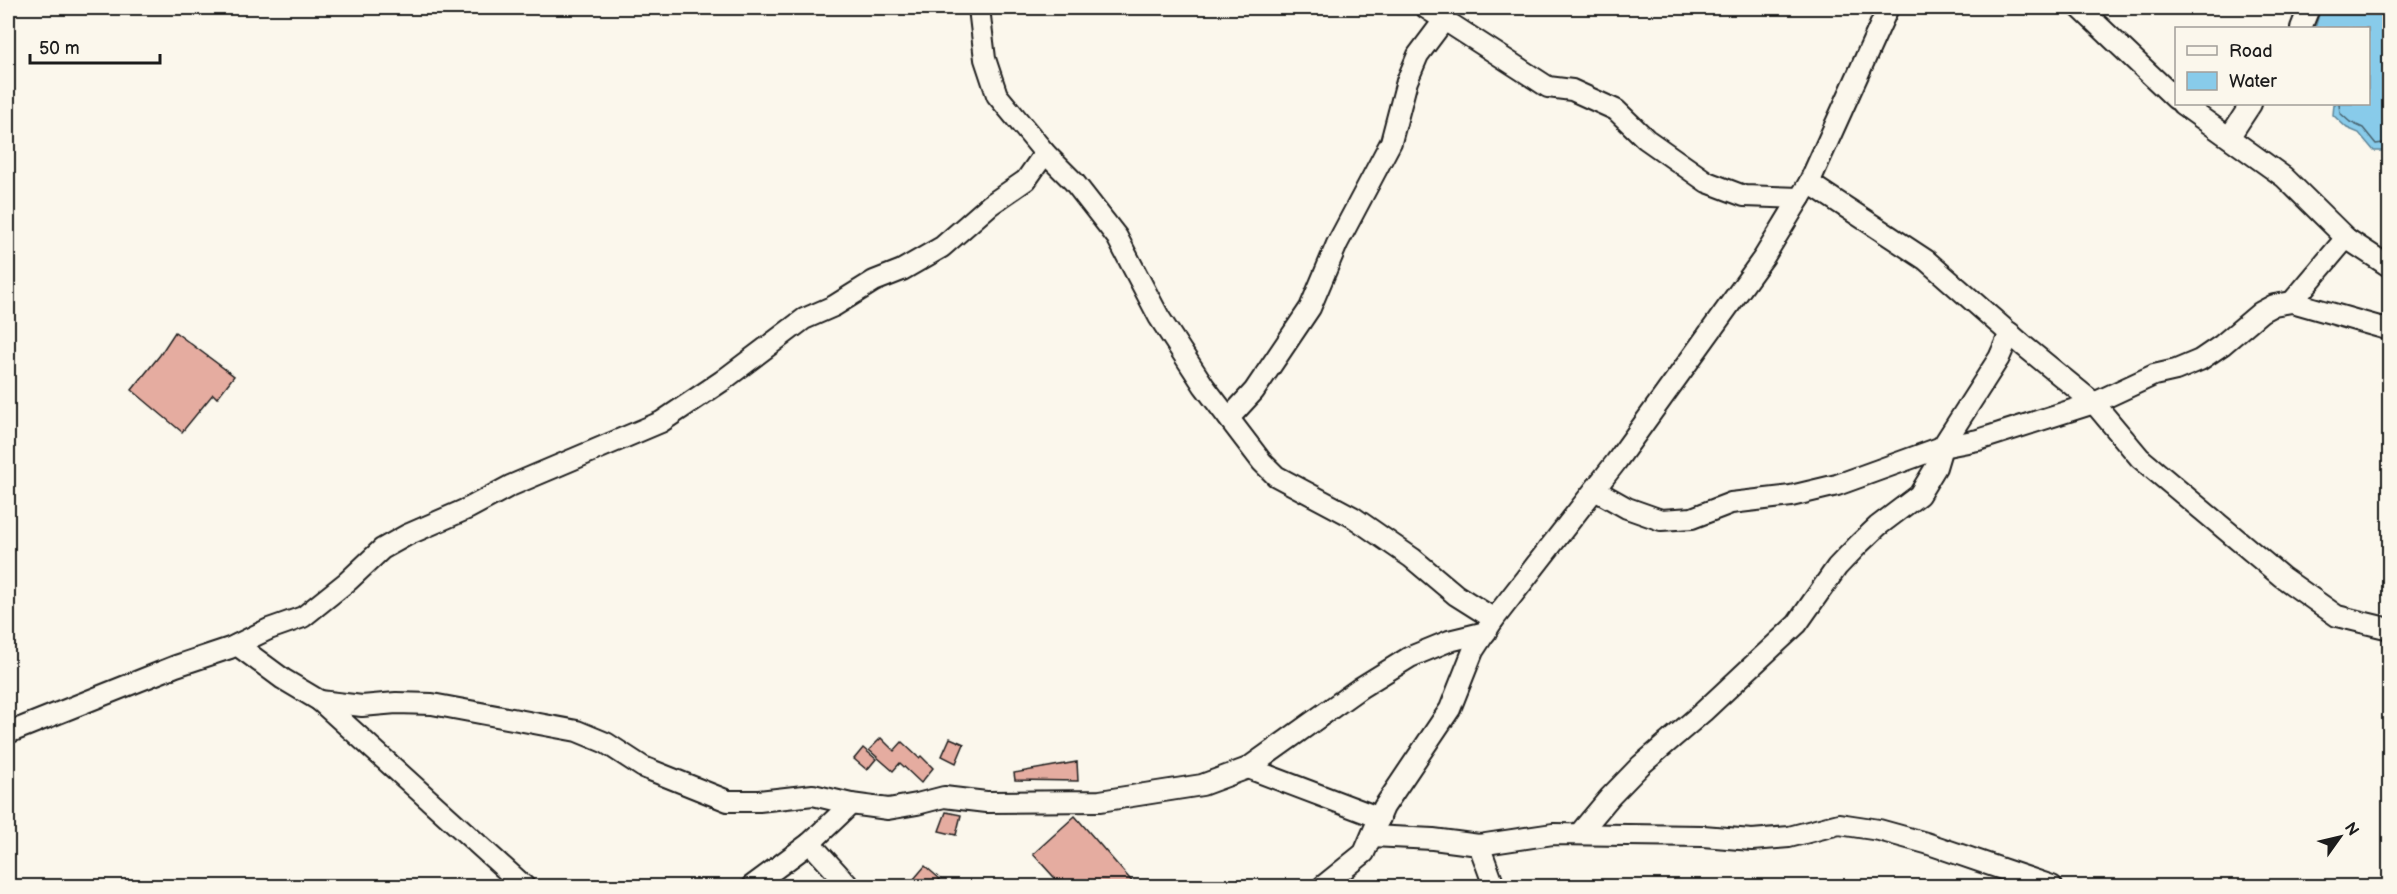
<svg xmlns="http://www.w3.org/2000/svg" width="2397" height="894" viewBox="0 0 2397 894" font-family="'Balsamiq Sans',sans-serif">
<style>
.water{fill:#88cbea;stroke:#5d8598;stroke-width:1.5}
.lines{fill:none;stroke-linecap:round;stroke-linejoin:round}
.shore{stroke:#47626e;stroke-width:1.5}
.building{fill:#e5aca0;stroke:#1c1c1c;stroke-width:1.5}
.minor-casing{stroke:#1c1c1c;stroke-width:24}
.minor{stroke:#fbf7ec;stroke-width:20}
</style>
<rect width="100%" height="100%" fill="#fbf7ec"/>
<filter id="ink" filterUnits="userSpaceOnUse"><feTurbulence type="fractalNoise" baseFrequency=".0167" numOctaves="2"/><feDisplacementMap in="SourceGraphic" scale="12" xChannelSelector="R" yChannelSelector="G"/><feConvolveMatrix kernelMatrix="1 2 1 2 8 2 1 2 1" color-interpolation-filters="sRGB"/></filter>
<g filter="url(#ink)">
<path class="water" d="M2321,8H2376L2378,12L2387,11L2389,13L2390,147L2384,151H2374L2359,133L2347,128L2333,115L2334,104H2368V28H2315Z"/>
<g class="lines">
<path class="shore" d="M2339,104L2340,113L2350,122L2363,128L2376,144L2390,142"/>
</g>
<g class="building">
<path d="M175,332L234,376L217,398L213,394L182,432L132,390L160,355Z"/>
<path d="M881,738L894,751L902,742L919,758L921,756L933,768L921,783L900,763L893,771L869,750Z"/>
<path d="M950,738L964,744L956,763L942,756Z"/>
<path d="M863,748L876,759L867,770L854,759Z"/>
<path d="M1077,762L1078,781L1015,780L1014,773Z"/>
<path d="M946,812L961,815L956,835L939,831Z"/>
<path d="M1075,816L1136,886H1062L1033,854Z"/>
<path d="M925,866L940,879L934,886H908Z"/>
</g>
<g class="lines">
<defs>
<g id="minor">
<path d="M979,8L985,59L997,95L1045,153L1074,182L1117,237L1159,317L1204,386L1262,462L1276,476L1353,517L1412,558L1456,595L1494,619"/>
<path d="M1426,8L1548,87L1572,90L1616,110L1646,139L1707,182L1744,196L1800,198"/>
<path d="M2080,8L2176,99"/>
<path d="M2301,28L2309,8"/>
<path d="M2182,104L2284,177L2346,238L2390,267"/>
<path d="M2230,136L2251,104"/>
<path d="M1809,183L1926,260L2024,346L2094,403L2140,458L2282,577L2337,616L2390,629"/>
<path d="M2292,302L2346,238"/>
<path d="M1229,418L1254,391L1310,308L1337,244L1391,142L1407,81L1418,55L1445,19"/>
<path d="M1595,490L1627,508L1661,520L1692,518L1731,503L1791,496L1837,485L1942,447L1978,440L2094,403L2154,375L2176,370L2200,360L2222,345L2261,312L2274,305L2292,302L2390,330"/>
<path d="M237,645L283,679L320,701L524,886"/>
<path d="M320,701L362,706L396,703L432,704L577,731L606,743L643,767L728,801H759L813,795L851,804L888,809L917,804L944,797L986,802L1100,801L1202,785L1248,768L1360,688L1410,657L1449,641L1486,632"/>
<path d="M8,733L176,666L230,648L269,629L303,617L348,581L382,549L407,535L469,508L510,486L661,422L722,381L804,319L834,306L874,281L902,270L942,247L990,205L1026,180L1045,153"/>
<path d="M1248,768L1380,818"/>
<path d="M1579,834L1610,797L1641,765L1703,712L1797,624L1837,567L1859,544L1878,526L1919,495L1936,467L1942,447L1999,358L2010,333"/>
<path d="M1372,836L1433,839L1479,845L1553,834L1703,836L1752,840L1789,837L1839,824L1879,830L1926,843L2052,886"/>
<path d="M810,843L849,886"/>
<path d="M1479,845L1494,886"/>
<path d="M752,886L810,843L851,804"/>
<path d="M1323,886L1364,853L1384,807L1450,709L1473,651L1494,619L1616,462L1764,257L1809,183L1888,8"/>
</g>
</defs>
<use href="#minor" class="minor-casing"/>
<use href="#minor" class="minor"/>
</g>
</g>
<rect width="2397" height="894" fill="none" stroke="#fbf7ec" stroke-width="30"/>
<rect x="15" y="15" width="2367" height="864" fill="none" stroke="#1c1c1c" stroke-width="2" filter="url(#ink)"/>
<rect x="2175" y="27" width="195" height="78" fill="#fbf7ec" stroke="#a29f99" stroke-width="1.5"/>
<rect x="2187" y="46" width="30" height="9" fill="#fbf7ec" stroke="#a29f99" stroke-width="1.5"/>
<text x="2229" y="57" font-size="18" fill="#1c1c1c">Road</text>
<rect x="2187" y="72" width="30" height="18" fill="#88cbea" stroke="#a29f99" stroke-width="1.5"/>
<text x="2229" y="87" font-size="18" fill="#1c1c1c">Water</text>
<g transform="translate(2340 837) rotate(56)" stroke="#fbf7ec" stroke-width="4.5" paint-order="stroke">
<path d="M0-4.5L10 22L0 15L-10 22Z" fill="#1c1c1c"/>
<text y="-9" font-size="16" font-weight="bold" text-anchor="middle" fill="#1c1c1c">N</text>
</g>
<path d="M30 54v9h130v-9" fill="none" stroke="#1c1c1c" stroke-width="3"/>
<text x="39" y="54" font-size="18" fill="#1c1c1c" stroke="#fbf7ec" stroke-width="4.5" paint-order="stroke">50 m</text>
</svg>
